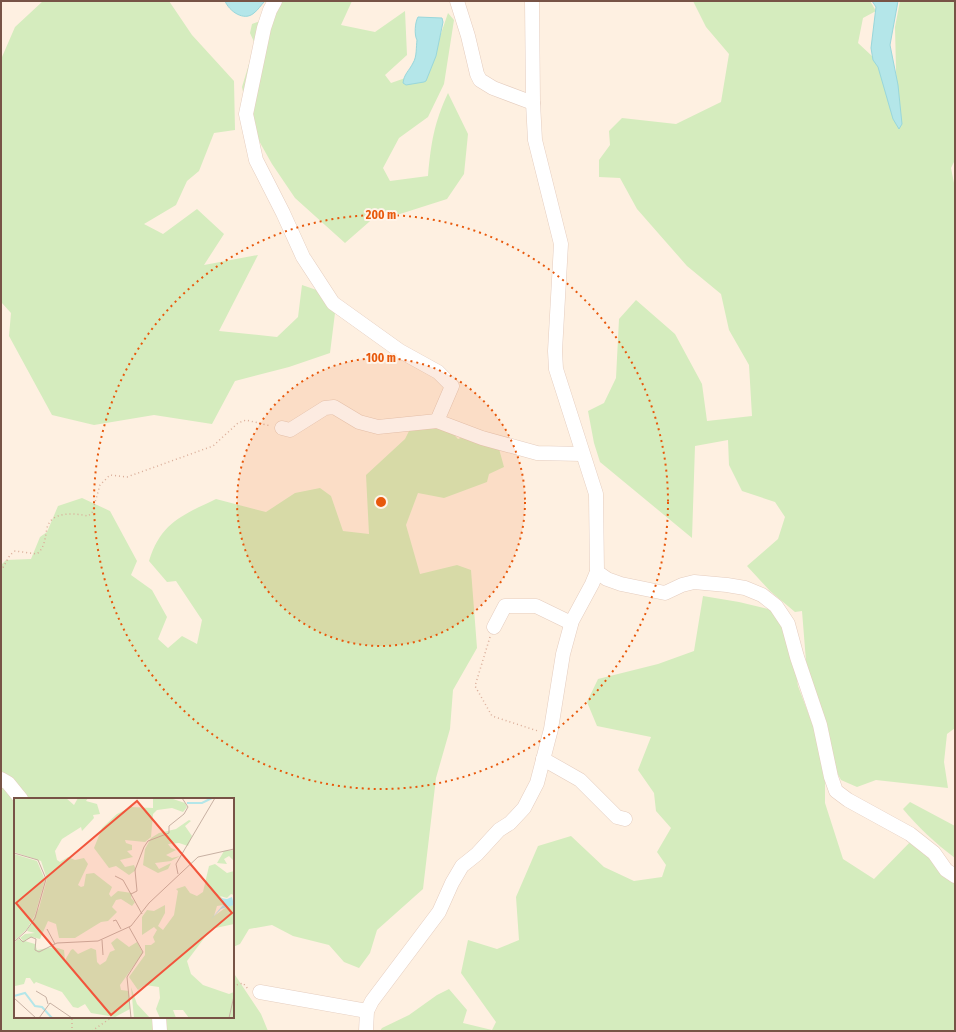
<svg xmlns="http://www.w3.org/2000/svg" width="956" height="1032" viewBox="0 0 956 1032" font-family="'Fira Sans Condensed',sans-serif">
<style>
.green{fill:#d5ecbe}
.water{fill:#b4e6e9;stroke:#99d7db}
.lines{fill:none;stroke-linecap:round;stroke-linejoin:round}
.minor-casing{stroke:#e5cdbf;stroke-width:15}
.path{stroke:#daad99;stroke-width:1.5;stroke-dasharray:1 3;stroke-linecap:butt}
.minor{stroke:#fff;stroke-width:14}
.ring{fill:none;stroke:#e8590c;stroke-width:2;stroke-dasharray:2 4}
.inset-river{fill:none;stroke:#b4e6e9;stroke-width:2}
.inset-road{fill:none;stroke:#c8b1a3;stroke-width:1}
.view{fill:#f2553c;fill-opacity:0.15;stroke:#f2553c;stroke-width:2}
.inset-edge{fill:none;stroke:#775346;stroke-width:2}
.centre{fill:#e8590c;stroke:#fff4e9;stroke-width:2}
.ring-label{font-size:12px;text-anchor:middle;font-weight:bold;fill:#e8590c;stroke:#fff4e9;stroke-width:4;stroke-linejoin:round;paint-order:stroke}
</style>
<rect width="100%" height="100%" fill="#fef0e1"/>
<g class="green">
<path d="M43,1H169L192,35L234,81L235,130L214,133L199,171L187,181L176,205L144,224L163,234L197,209L224,234L204,265L258,255L219,331L277,337L298,317L302,285L337,297L330,353L289,367L235,381L212,424L154,415L94,425L52,415L9,336L11,313L1,302L2,57L15,27Z"/>
<path d="M273,1H352L341,25L375,32L405,11L407,55L385,75L391,83L414,75L431,63L448,13L454,20L444,84L428,117L399,138L383,168L390,181L428,176C431,143 434,123 448,93L468,134L464,174L447,199L400,214L377,215L345,243L295,198L272,164L250,125L242,87L255,44L250,33L252,24L263,20Z"/>
<path d="M693,1H870L876,11L863,18L858,43L886,69L897,112L895,27L900,1H955V160L951,168L955,188V728L947,734L944,762L948,788L876,780L857,787L841,780L831,762L808,686L802,611L795,612L770,591L747,566L778,539L785,517L775,502L742,491L729,465L728,440L695,446L692,538L600,462L594,443L588,411L604,403L616,378L619,319L636,300L675,334L702,384L707,421L752,416L749,365L729,330L721,294L687,266L637,209L620,178L599,177V160L610,145L609,131L622,118L676,124L721,102L729,54L706,27Z"/>
<path d="M435,414L458,439L468,435L495,434L504,467L489,474L487,482L444,498L418,493L406,525L420,574L457,565L471,570L477,648L453,690L450,729L436,778L423,889L377,930L370,953L359,968L344,962L329,945L293,936L272,925L249,929L240,944L233,947V799H27L11,778L1,771V565L6,560L31,559L40,537L47,532L58,506L82,498L110,511L137,561L131,575L152,590L167,617L158,639L168,648L182,636L197,644L202,620L176,581L167,582L149,561C161,522 183,515 216,499L266,512L295,493L320,488L331,496L343,531L369,534L366,475L405,439L412,425Z"/>
<path d="M703,596L739,602L784,613L790,636L798,686L820,744L825,768V803L843,859L874,879L914,838L955,876V1031H380L382,1028L409,1015L437,995L449,989L467,1010L463,1023L492,1030L496,1022L461,973L468,940L497,949L519,940L516,897L538,846L571,836L604,867L634,881L662,877L666,865L657,852L671,828L656,811L654,793L638,770L651,737L597,726L587,702L598,679L658,664L694,651Z"/>
<path d="M1,786L15,800V1017H153L154,1031H1Z"/>
<path d="M910,802L955,826V858C936,844 918,827 903,809Z"/>
<path d="M233,972L261,1014L268,1031H166L164,1017H233Z"/>
</g>
<g class="water">
<path d="M225,1H265C261,5 258,10 254,13C244,22 229,11 225,1Z"/>
<path d="M872,1H898L890,45L898,85L902,124L899,129L893,119L878,67L873,60L871,48L876,7Z"/>
<path d="M418,17L442,18L443,22L436,56L426,81L424,82L406,85L403,83C404,74 409,71 413,63C417,57 416,47 417,40C414,35 415,22 418,17Z"/>
</g>
<g class="lines">
<defs>
<g id="minor">
<path d="M275,1L270,10L264,28L246,114L256,160L283,213L303,257L333,303L400,351L438,372L452,386L437,421"/>
<path d="M457,1L468,36L477,74L480,80L493,88L533,103"/>
<path d="M282,428L290,430L325,408L334,407L359,422L378,427L437,421L482,438L537,453L582,454"/>
<path d="M597,572L607,579L621,584L665,593L682,585L694,582L727,585L745,588L762,595L776,606L788,624L797,657L820,725L831,777L836,791L848,800L910,834L934,853L946,870L955,876"/>
<path d="M494,627L505,606H536L571,623"/>
<path d="M543,759L580,780L617,817L625,819"/>
<path d="M1,779L8,783L21,799"/>
<path d="M260,992L367,1011"/>
<path d="M159,1017L160,1031"/>
<path d="M366,1031L367,1011L372,1001L439,912L452,883L462,866L477,854L499,830L510,823L524,808L537,783L551,729L563,654L572,621L592,584L597,572L596,494L556,369L555,351L561,244L535,140L533,103L532,1"/>
</g>
</defs>
<use href="#minor" class="minor-casing"/>
<g class="path">
<path d="M1,571L10,555L15,551L37,554C45,547 45,538 47,528C51,511 75,513 88,516L92,513L100,485L110,475L127,477L213,446L238,423L246,420L271,426"/>
<path d="M490,637L475,686L492,716L538,731"/>
<path d="M233,986L243,983L248,989"/>
<path d="M72,1028V1017"/>
<path d="M92,1031L112,1017"/>
</g>
<use href="#minor" class="minor"/>
</g>
<circle cx="381" cy="502" r="144" fill="#e8590c" fill-opacity=".12"/>
<g class="ring">
<circle cx="381" cy="502" r="144"/>
<circle cx="381" cy="502" r="287"/>
</g>
<g transform="translate(14 798)">
<rect width="220" height="220" fill="#fef0e1"/>
<path d="M0,0H52L60,7L64,0H74L72,3L83,6L86,16L79,17L80,20L68,33L67,29L48,41L41,53L43,62L46,64L54,59L61,62L70,60L74,66L64,87L67,89L70,88L72,76L80,75L98,89L95,96L97,99L104,93L118,95L117,100L121,104L118,108L107,101L102,102L98,109L103,114L94,123L87,124L61,140H45L42,126L34,123L26,141L18,139L10,143L6,140L11,136L21,135L13,133L25,110L33,81L27,63L0,54ZM156,0L171,5L173,9L169,14L158,10L143,12L139,16L137,39L131,44L111,42L112,45L118,47V52L113,53L119,59L106,62L111,69L120,67L122,72L115,77L102,68L95,70L80,50L88,30L103,16L117,9L139,10V1ZM175,22L177,23L171,28L178,38L174,48L165,45L154,46L157,50L162,52L152,57L158,60L166,58L157,63L141,65L145,71L157,65L154,71L144,75L129,67L131,51L137,40L145,35L162,31ZM220,52V63L215,58L210,61L213,66L203,65L210,53ZM0,56L23,63L31,82L21,117L13,131L0,143ZM201,66L213,75L220,73V97L217,96L213,100L206,98L210,102L209,107L203,108L200,118L214,108L220,107V126L197,131L173,163L177,176L189,187L215,196L220,194V220H175L169,212H159L162,220H146L142,211L146,200L145,189L131,187L124,192L115,179L131,157V147H137L141,144L139,139L143,132L140,129L128,137V119L133,112L140,113L151,107V115L144,128L149,132L160,117L164,93L162,91L171,88L176,95L183,98L189,94L195,68ZM103,140L115,149L123,144L129,155L106,187L107,192L115,193L116,211L101,219L77,215L71,206L64,210L59,209L48,194L22,184L20,186L16,180H12L10,186L1,188L0,186V145L4,141L21,146L23,152L40,149L50,152L51,162L57,152L59,151L64,156L77,150L82,152L83,164L86,167L92,163L96,154L101,152L97,145ZM117,189L123,206L136,220H120Z" fill="#d5ecbe"/>
<path d="M218,99L220,107L207,111L197,121L209,107L206,100L213,101Z" fill="#b4e6e9"/>
<path class="inset-river" d="M173,5H188L198,0M0,198L11,195L21,208L28,209L38,220"/>
<path class="inset-road" d="M0,55L24,62L32,81L21,120L12,133L0,144M164,76L162,66L201,0M101,78L109,82L128,116M117,96L123,93L121,72L130,49L134,43L155,35V28L170,16L174,9L168,0M99,123L102,122L107,131M115,129L129,154L113,179L117,220M33,131L41,146M5,140L9,144L17,139L22,141L21,152L25,154L43,145L84,143L117,128L135,105L184,59L220,51M88,142L89,157M22,193L32,199L34,206M0,200L22,220M25,220L36,205L58,220M215,220L220,198"/>
<path class="view" d="M123,3L218,115L97,217L2,105Z"/>
<rect width="220" height="220" class="inset-edge"/>
</g>
<circle cx="381" cy="502" r="6" class="centre"/>
<g class="ring-label">
<text x="381" y="219">200 m</text>
<text x="381" y="362">100 m</text>
</g>
<rect width="956" height="1032" fill="none" stroke="#775346" stroke-width="4"/>
</svg>
